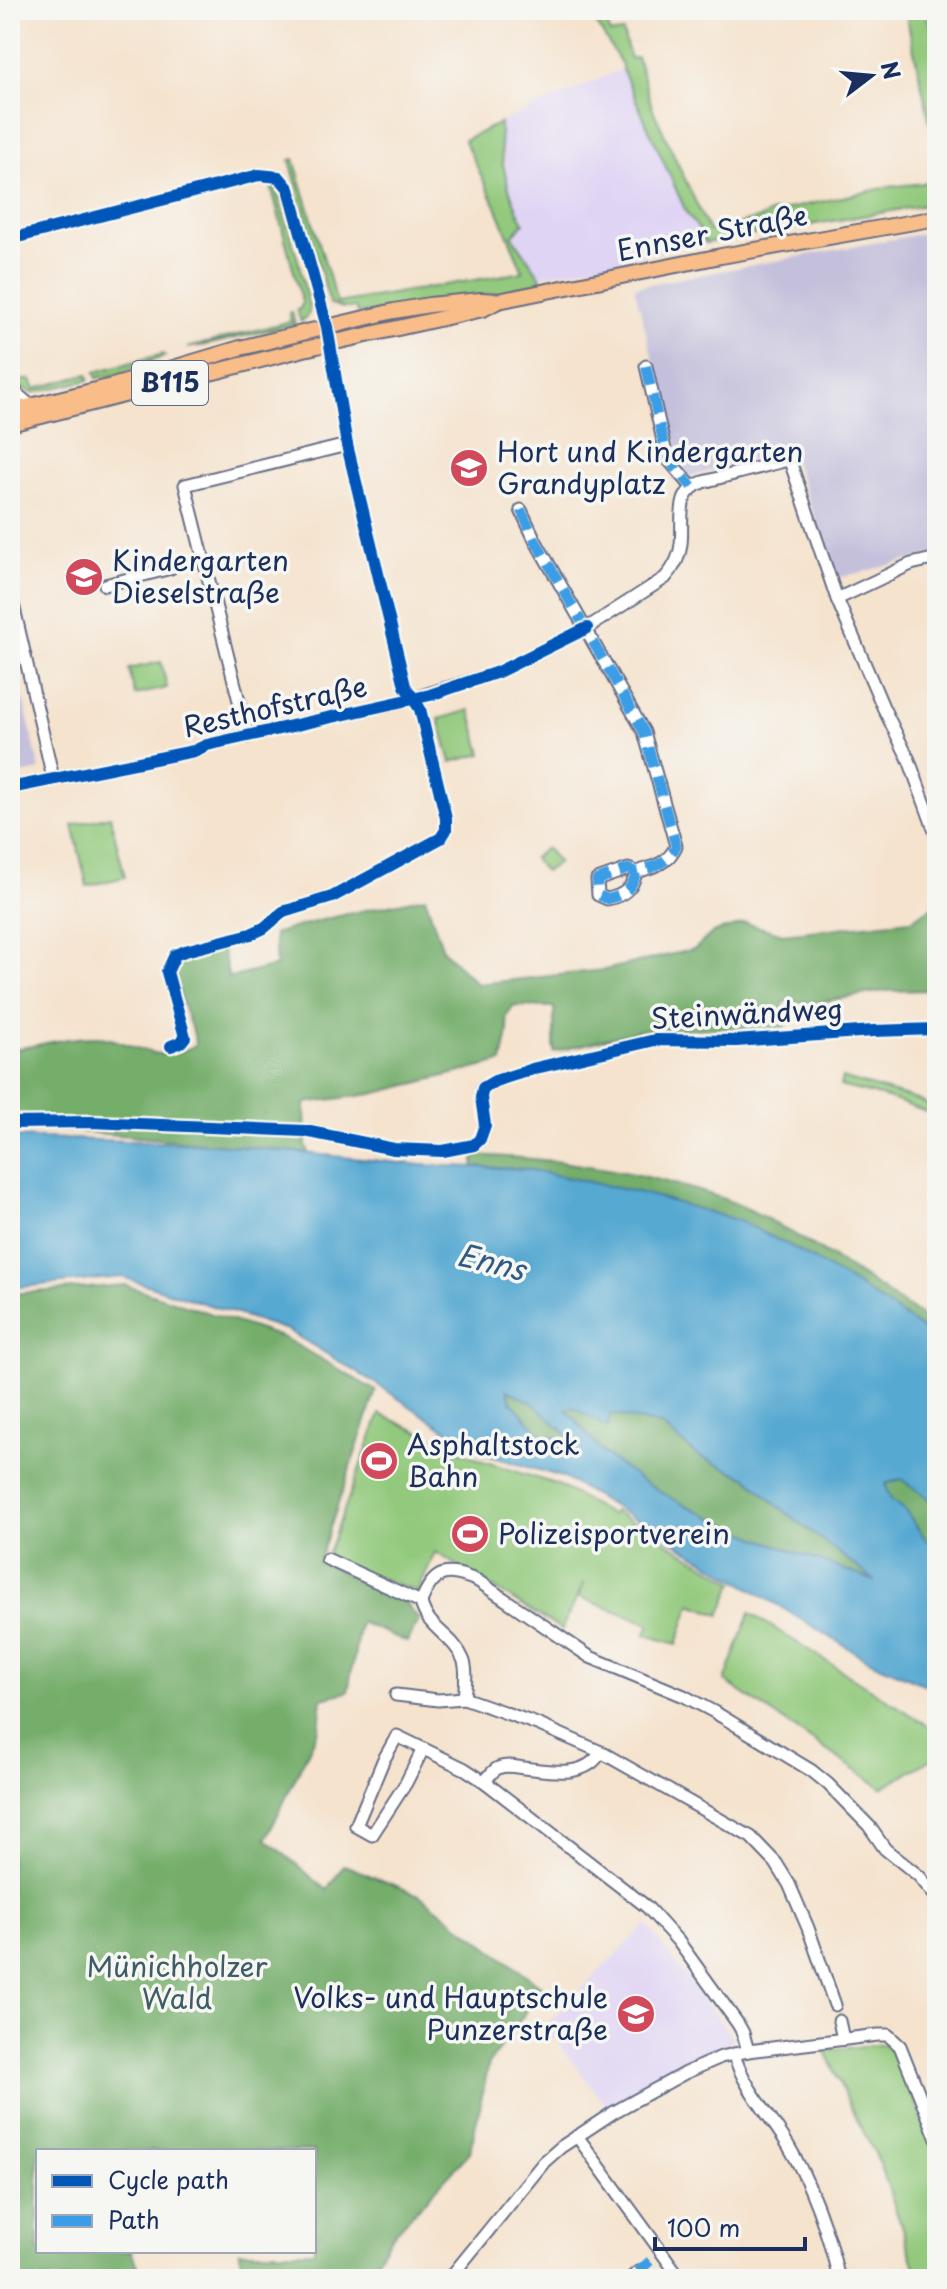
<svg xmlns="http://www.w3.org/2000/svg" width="947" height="2289" viewBox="0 0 947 2289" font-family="'Playpen Sans',sans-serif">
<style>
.built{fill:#e0d4f4}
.industrial{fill:#c4c0db}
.green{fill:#92c97b;stroke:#567c6c;stroke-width:2}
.forest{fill:#75ad6b;stroke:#486e64;stroke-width:2}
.water{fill:#56a9d1;stroke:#386c98;stroke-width:2;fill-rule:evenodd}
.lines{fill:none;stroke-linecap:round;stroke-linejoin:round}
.minor-casing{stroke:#676e85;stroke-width:15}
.major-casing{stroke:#676e85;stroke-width:18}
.minor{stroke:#fff;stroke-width:11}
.major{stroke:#f8bd89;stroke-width:14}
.quiet{stroke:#3b9de6;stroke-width:10;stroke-dasharray:20 10;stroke-linecap:butt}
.cycleway-casing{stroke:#f6f6f2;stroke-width:17}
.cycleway{stroke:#0057b8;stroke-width:12}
.labels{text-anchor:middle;stroke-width:7;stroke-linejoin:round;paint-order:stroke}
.shield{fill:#f6f6f2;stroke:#5d6b8a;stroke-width:2}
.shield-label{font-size:26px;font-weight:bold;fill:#1b2f5e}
.street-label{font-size:28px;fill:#1b2f5e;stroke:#f6f6f2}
.poi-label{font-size:28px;fill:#1b2f5e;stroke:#f6f6f2;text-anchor:start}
.park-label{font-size:28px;fill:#3f5d67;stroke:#f6f6f2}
.water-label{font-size:30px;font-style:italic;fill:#305a86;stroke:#f6f6f2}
</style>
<rect width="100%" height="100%" fill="#f6f6f2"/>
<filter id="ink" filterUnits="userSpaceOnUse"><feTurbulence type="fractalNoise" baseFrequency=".0125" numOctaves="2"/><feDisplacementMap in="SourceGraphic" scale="16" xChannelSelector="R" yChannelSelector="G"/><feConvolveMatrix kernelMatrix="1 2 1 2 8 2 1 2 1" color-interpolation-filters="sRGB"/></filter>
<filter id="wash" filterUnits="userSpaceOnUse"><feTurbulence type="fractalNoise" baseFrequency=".006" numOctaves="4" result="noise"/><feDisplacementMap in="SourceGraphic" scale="32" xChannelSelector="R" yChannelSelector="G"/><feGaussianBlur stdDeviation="1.8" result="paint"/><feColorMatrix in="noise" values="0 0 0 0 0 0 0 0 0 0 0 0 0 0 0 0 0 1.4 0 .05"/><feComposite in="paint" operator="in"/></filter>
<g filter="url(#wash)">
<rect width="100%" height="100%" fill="#f5e3ce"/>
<g class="built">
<path d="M622,69L687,214L701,232L705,243L540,276L512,235L524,222L511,197L500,138V123Z"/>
<path d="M646,1924L734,2039L607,2107L545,2026Z"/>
</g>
<g class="industrial">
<path d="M937,231V553L838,578L790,451L687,477L671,428L634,287Z"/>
<path d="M10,643L40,770L10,776Z"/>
</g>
<g class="green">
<path d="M588,10H604L610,34L623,32L630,59L637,57L653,110L709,231L761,218L770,213L888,187L923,183L937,178V193L933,197L931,204L705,243L701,232L687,214L622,69V65Z"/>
<path d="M905,10H924L937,41V154Z"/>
<path d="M500,123C499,157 507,193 524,223L512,236L540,276L542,283L488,295L358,314L355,308H343L330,304L290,160L294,159L337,303L523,272L495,204L464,140Z"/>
<path d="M262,180L269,182L276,189L298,260L309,307V313L301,322L297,310L301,308L302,302L271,186L263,183L228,192L227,190Z"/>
<path d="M292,312L295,324L211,344L187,348L291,321L289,313Z"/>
<path d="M163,354L165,356L118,374L97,378L95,372Z"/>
<path d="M88,374L89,380L32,393L20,387L17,380H31L35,389Z"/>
<path d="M161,662L167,688L135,695L129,669Z"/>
<path d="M470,710L482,754L451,762L439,719Z"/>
<path d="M110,816L125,877L87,886L73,825Z"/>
<path d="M546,848L558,862L545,872L533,858Z"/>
<path d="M842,1078L918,1100L937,1110V1116L888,1098L840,1086Z"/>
<path d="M380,1414L480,1460L558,1485L611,1515L614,1511L734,1582L720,1615L691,1604L677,1644L645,1635L650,1624L579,1597L584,1582L562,1630L435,1552L418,1592L326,1558Z"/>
<path d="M750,1613L937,1731V1756L882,1788L725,1681Z"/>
<path d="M885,2044L896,2054L937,2156V2279H919L880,2163L851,2108L825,2050Z"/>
</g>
<g class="forest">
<path d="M425,897L443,950L477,984L604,970L695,949L712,933L746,923L783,934L911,920L937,904V990L884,991L821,1002H783L785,1027L642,1030L554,1052V1007L514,1006L506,1017L508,1032L502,1062L372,1094L305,1103L306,1146L309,1153L10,1125V1050C37,1046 70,1036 98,1037C132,1039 156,1069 195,1045L194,1035C188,1019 165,966 183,956C193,950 210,948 221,945L229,978L276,966L274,934C323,917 375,909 425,897Z"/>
<path d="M475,1155C542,1158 609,1166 674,1184C700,1191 726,1198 750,1210C815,1243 876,1286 937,1326V1339L855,1284L792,1247L527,1169L473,1167Z"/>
<path d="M125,1285L284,1338L376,1391L319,1561L405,1602L419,1620L407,1642L360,1622L348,1692L322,1698L319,1729L266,1839L327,1890L344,1865L419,1895L543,1988L489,2063L470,2152L390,2238L365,2279H248L239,2251H314V2151H38V2251H131L142,2279H10V1294Z"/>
<path d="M506,1389L532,1402L576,1443L541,1435L512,1403Z"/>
<path d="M572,1407L608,1427L610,1414L662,1425L698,1456L748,1478L777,1505L878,1583C788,1550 680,1517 606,1455C591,1442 578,1424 566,1408Z"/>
<path d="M901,1479L926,1496L937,1509V1545L927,1541L904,1509L890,1500L885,1484Z"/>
</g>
<path class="water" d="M10,1137L216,1144L421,1165L527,1169L646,1194L740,1221L792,1247L855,1284L937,1339V1509L926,1496L901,1479L885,1484L891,1500L904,1509L927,1541L937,1545V1690L868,1660L656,1531L562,1477L481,1453L378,1385L287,1330L122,1277L10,1288ZM507,1390L532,1402L575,1442L541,1435L512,1403ZM572,1407L608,1427L610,1414L661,1425L698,1456L748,1478L777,1505L875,1581L752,1536L679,1502L637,1478L603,1453L566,1409Z"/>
</g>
<g filter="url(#ink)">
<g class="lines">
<defs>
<g id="minor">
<path d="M933,10L937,18"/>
<path d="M10,239L259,175L279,177L289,189L327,327L347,445L405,686L420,709L446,818V830L441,838L332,897L283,912L264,928L251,934L185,951L175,955L167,972L185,1037L181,1042L171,1046"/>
<path d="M646,366L667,458L692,487"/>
<path d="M10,382L18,395L31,406"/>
<path d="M521,510L535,540L644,732L676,846C668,864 653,867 636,872L628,869L597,880L598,895L607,899C623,896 633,889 636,872"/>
<path d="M105,585L171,568"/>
<path d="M10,591L53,778"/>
<path d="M837,599L911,564L937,558"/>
<path d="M248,737L185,485L347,445"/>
<path d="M10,788L194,751L207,745L398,703L498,672L587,628L665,578C673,569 680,557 681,544C684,519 674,493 703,482L788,460L791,464L837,599L883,707L909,760L937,837"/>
<path d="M474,1145C493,1129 479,1109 482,1088L495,1081L536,1068L655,1040L736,1041L873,1031L937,1029"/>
<path d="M327,1559L421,1602"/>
<path d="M396,1695L438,1700L464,1698L537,1724L601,1752L751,1837L776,1863L789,1884L808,1928L835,2005"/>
<path d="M464,1698C465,1686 468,1670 463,1659C454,1636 426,1628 421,1602C434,1569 447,1568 478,1581L590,1657L684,1696L716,1713L812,1771L828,1784L869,1826L885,1849L919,1876L937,1898"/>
<path d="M423,1749L406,1783L372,1835L356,1826L383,1761L397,1736L465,1769L485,1782L647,1907L678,1941L738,2024L743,2033L748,2051"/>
<path d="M485,1782C489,1776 492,1771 498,1768C506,1764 516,1767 524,1768C551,1771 585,1779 601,1752"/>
<path d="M839,2021L843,2039"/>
<path d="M734,2054C743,2087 770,2115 788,2145C813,2187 828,2232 839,2279"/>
<path d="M577,2136L681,2279"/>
<path d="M449,2279L544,2162L561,2147L614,2112L685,2073L721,2057L748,2051L878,2035H888L900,2046L937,2139"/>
<path d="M630,2279L638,2272"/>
</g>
<g id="major">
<path d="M10,411L116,385L240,348L394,311L429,305L481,300L498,301L721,256L937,218"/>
<path d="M10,424L304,349L483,309L498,301"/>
</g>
</defs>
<use href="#minor" class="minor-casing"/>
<use href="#major" class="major-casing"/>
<use href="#minor" class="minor"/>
<use href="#major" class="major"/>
<g class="quiet">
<path d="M646,366L667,458L692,487"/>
<path d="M521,510L535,540L644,732L676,846C668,864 653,867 636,872L628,869L597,880L598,895L607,899C623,896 633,889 636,872"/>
<path d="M638,2272L650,2261"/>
</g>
<defs>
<g id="cycleway">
<path d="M10,239L259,175L279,177L289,189L327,327L347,445L405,686L420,709L446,818V830L441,838L332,897L283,912L264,928L251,934L185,951L175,955L167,972L185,1037L181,1042L171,1046"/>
<path d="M10,788L194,751L207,745L430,695L498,672L587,628"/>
<path d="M10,1123L90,1122L305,1131L394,1149L443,1151L474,1145L480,1139L485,1125L481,1097L483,1088L495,1081L536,1068L655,1040L736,1041L873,1031L937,1029"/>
</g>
</defs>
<use href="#cycleway" class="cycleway-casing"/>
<use href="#cycleway" class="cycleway"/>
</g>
</g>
<defs>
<symbol id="school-disc" viewBox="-11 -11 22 22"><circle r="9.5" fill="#d1495b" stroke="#f6f6f2"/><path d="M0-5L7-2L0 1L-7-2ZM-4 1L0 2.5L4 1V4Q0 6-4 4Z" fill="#fff"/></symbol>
<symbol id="stadium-disc" viewBox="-11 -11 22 22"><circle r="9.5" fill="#d1495b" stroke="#f6f6f2"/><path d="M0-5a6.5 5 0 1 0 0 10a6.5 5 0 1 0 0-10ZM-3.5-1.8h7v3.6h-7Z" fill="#fff"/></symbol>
</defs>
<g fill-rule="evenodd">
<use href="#school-disc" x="447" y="446" width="44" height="44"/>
<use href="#school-disc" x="62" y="555" width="44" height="44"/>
<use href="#stadium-disc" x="357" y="1439" width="44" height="44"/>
<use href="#stadium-disc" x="448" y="1512" width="44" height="44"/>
<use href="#school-disc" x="614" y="1992" width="44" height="44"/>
</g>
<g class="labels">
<rect class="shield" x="132" y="361" width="76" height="44" rx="6"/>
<g class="shield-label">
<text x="170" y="392">B115</text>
</g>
<g class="street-label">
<text transform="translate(712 233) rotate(-11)" y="10">Ennser Straße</text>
<text transform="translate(275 707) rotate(-13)" y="10">Resthofstraße</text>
<text transform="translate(747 1014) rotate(-3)" y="10">Steinwändweg</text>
</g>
<g class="poi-label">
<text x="497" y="462">Hort und Kindergarten<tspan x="497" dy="32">Grandyplatz</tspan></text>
<text x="112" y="571">Kindergarten<tspan x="112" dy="32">Dieselstraße</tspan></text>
<text x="407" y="1455">Asphaltstock<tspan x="407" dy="32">Bahn</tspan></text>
<text x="498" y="1544">Polizeisportverein</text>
<text x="608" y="2008" text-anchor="end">Volks- und Hauptschule<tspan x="608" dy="32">Punzerstraße</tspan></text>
</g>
<g class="park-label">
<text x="177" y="1977">Münichholzer<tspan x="177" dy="32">Wald</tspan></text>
</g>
<g class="water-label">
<text transform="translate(491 1263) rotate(14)" y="10">Enns</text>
</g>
</g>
<rect width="947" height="2289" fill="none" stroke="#f6f6f2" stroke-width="40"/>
<rect x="36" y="2149" width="280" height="104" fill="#f6f6f2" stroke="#9ea6b7" stroke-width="2"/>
<rect x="52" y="2175" width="40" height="12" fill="#0057b8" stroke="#9ea6b7" stroke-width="2"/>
<text x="108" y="2189" font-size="24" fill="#1b2f5e">Cycle path</text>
<rect x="52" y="2215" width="40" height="12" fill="#3b9de6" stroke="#9ea6b7" stroke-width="2"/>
<text x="108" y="2229" font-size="24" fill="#1b2f5e">Path</text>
<g transform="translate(871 76) rotate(74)" stroke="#f6f6f2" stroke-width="6" paint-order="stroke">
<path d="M0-6L14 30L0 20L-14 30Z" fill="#1b2f5e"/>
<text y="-12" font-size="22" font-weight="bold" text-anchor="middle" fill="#1b2f5e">N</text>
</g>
<path d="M655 2237v12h150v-12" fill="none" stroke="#1b2f5e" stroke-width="4"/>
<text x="667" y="2237" font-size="24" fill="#1b2f5e" stroke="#f6f6f2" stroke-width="6" paint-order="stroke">100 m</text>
</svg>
